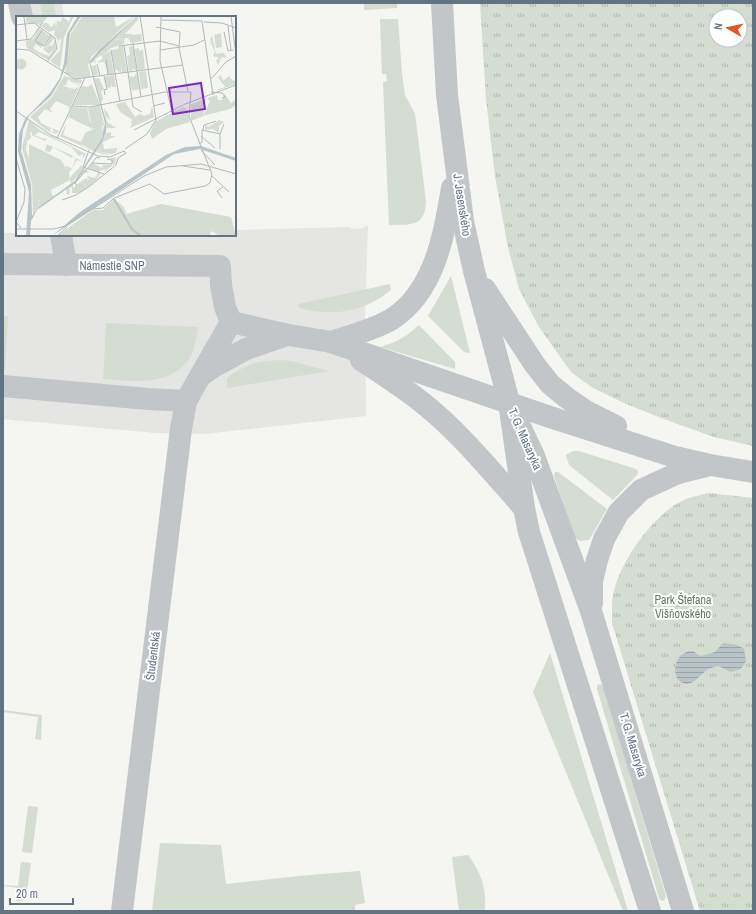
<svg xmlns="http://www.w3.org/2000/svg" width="756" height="914" viewBox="0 0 756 914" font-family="'Archivo Narrow',sans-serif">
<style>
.built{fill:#e5e6e4}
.grass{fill:#d5dcd2}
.park{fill:url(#park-tufts);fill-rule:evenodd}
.water{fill:url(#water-rules)}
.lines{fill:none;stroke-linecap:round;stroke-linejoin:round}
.minor{stroke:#c2c6c9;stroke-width:22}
.labels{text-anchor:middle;stroke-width:4;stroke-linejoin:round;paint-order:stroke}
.street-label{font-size:12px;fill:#647382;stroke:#fff}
.park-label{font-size:12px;fill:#667963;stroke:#fff}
.inset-river{fill:none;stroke:#b9c4c8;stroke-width:2}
.inset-road{fill:none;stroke:#b2b9be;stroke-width:1}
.view{fill:#7b2cbf;fill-opacity:0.15;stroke:#7b2cbf;stroke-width:2}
.inset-edge{fill:none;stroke:#647382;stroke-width:2}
</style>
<defs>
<pattern id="park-tufts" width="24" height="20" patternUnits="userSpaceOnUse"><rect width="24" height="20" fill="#d5dcd2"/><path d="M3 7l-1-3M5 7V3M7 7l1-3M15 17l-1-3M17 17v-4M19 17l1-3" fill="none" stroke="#b0b7b0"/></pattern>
<pattern id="water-rules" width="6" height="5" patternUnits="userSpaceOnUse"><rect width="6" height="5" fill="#b9c4c8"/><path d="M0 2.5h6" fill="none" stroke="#9aa4a8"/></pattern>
</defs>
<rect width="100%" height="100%" fill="#f5f5f1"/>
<g class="built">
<path d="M11,3H62L64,17H17V41Z"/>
<path d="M368,226L365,323L366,416L205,434L155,433L3,419V233H17V235H235V230L350,227L351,229L364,228V227Z"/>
</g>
<g class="grass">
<path d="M40,3H54L56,17H43Z"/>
<path d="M364,3H397V8L364,10Z"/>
<path d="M380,19H398L402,73L405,95L415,114L426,201C425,228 411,224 389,225L383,82L387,81L386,74H382Z"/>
<path d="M451,276L470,353L464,352L428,316Z"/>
<path d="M390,284L391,290C365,312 332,317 299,308L298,304Z"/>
<path d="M3,316H8L5,370H3Z"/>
<path d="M106,323L198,327C196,337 195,350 189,359C169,387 133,381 103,379Z"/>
<path d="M419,325L455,362V369L380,347C397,342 406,337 419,325Z"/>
<path d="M281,360L291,361L329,371L227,388V378C248,363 256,361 281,360Z"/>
<path d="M573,451H579L636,469L638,471V474L613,500L569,465L566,455Z"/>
<path d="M555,472H558L607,509L589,540L580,541L574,537L554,476Z"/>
<path d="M550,653L628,911H623L533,692Z"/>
<path d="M600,684L603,686L666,896L664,901L660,900L659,898L597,689V685Z"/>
<path d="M3,710L42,715L41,740L35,739L38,717L3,712Z"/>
<path d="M28,806L38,807L32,853L22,852Z"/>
<path d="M160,843L221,845L226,884L298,876L360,871L365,903L355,905V911H152Z"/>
<path d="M468,855C482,874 486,888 485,911H459L452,857Z"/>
<path d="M21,862L31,863L26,898C23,901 20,902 16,901L18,888L3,886V885L18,886Z"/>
</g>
<g class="park">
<path d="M480,3H753V446L714,437L661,418L624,403L593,388L571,372L539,327L519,289L507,243L495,176L486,99ZM716,16H740V40H716Z"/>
<path d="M709,493L753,498V911H700L612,623C612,616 612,608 612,601C616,567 650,518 680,502C689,497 700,495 709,493Z"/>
</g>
<path class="water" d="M723,643L738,645L744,649L746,661L741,669L731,672L718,666C714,667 710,668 707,670C701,674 693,685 686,684C668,680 674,650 693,651C695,652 698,655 701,656L715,652Z"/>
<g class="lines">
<g class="minor">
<path d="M19,3L22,17"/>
<path d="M442,3L447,95L463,221L474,271L509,402L524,508L529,532L650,911"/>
<path d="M61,235L66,265"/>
<path d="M3,264L220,266L221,285L225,307L231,322"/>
<path d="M485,289L535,365L550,384L567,398L586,411L616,426"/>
<path d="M231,322L289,335L331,342L550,417L675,457L710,465L753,472"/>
<path d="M331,342C351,335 374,330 392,319C435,291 444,235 452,188"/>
<path d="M361,360C381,373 401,386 419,400C459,431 491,471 524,508"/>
<path d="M203,374L213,367L246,349L287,335"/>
<path d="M3,386L148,399L186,401"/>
<path d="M518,422L534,456L591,611L683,911"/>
<path d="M592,603V581L597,560L604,539L619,512L641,490L678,473L706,466"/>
<path d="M122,911L181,429L186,401L231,322"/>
</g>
</g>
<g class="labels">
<g class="street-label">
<text transform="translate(462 205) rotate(81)" y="4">J. Jesenského</text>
<text x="112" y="270">Námestie SNP</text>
<text transform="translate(525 439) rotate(66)" y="4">T. G. Masaryka</text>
<text transform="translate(153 656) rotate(-83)" y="4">Študentská</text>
<text transform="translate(633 745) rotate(73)" y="4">T. G. Masaryka</text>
</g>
<g class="park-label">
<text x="683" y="604">Park Štefana<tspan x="683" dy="14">Višňovského</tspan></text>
</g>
</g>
<g transform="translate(16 16)">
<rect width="220" height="220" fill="#f5f5f1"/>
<path d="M10,0H29L31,2L24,9L10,6ZM55,0H58L48,21L44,52L34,45L44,34L45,22L42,25L43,33L41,22L38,19L39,14L33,16L25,10L30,6L33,9L35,6L33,10L36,11L39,6L40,12L41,4L44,6L47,1L53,6ZM23,12L34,20L25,32L20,28L17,32L23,36L33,40L38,32L33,38L27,33L35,20L38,22L30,33L34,29L38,31L36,30L39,24L40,33L32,44L11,32L10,28V25L17,23ZM205,17L206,31L200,32L198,19ZM196,19L200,38H199L208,37L211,42L206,41L202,49L200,44L203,42L197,40L199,36L194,25L197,24H194ZM104,22L108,28L95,32L87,39L90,49L87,46L81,47L86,43V39L79,43L80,47L78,45L75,48V50L80,49L82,58L77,60L74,50L76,44ZM-0.5 48a5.5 5.5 0 1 1 11 0a5.5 5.5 0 1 1-11 0ZM205,59L207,65L213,60L217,65L220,64V68L203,74H200L209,71L202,61ZM48,60L66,64L65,68L56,65L64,69L53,94L52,90L45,87L39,99L45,87L40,85L34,93L37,97L29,93L22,101L25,107L35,112L34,115L38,116L36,112L43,115L40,118L30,114L14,101L36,81ZM52,63L56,66L64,70L59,73L55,72L53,76L54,72L46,70L50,69ZM208,78H209L215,87L220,83V89L214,93L187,100L194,85L191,82L201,79L202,84H206ZM84,90L89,113L86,122L79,136L44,120L51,106L47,119L65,126L68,120L65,129L77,135L86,120L88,109L77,113L52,101L56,91L71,92L74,106L78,107L75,106L72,92ZM88,92L93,99L94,105L90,99L91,106L100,112H91V117L95,116V120H100L87,126L88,132L84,131L82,135L94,139H91L80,136L91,116ZM13,104L24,114L70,138L67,142V138L63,140L55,131L23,116L18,119L28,123L31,122L29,125L16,119V116L14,117L15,122L11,125L10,133L13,143V128L45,144L51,154L50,150L56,152L60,142L67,146L61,144L53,157L54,164L35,174L36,179L39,180L25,190L22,186L26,182L22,185L24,190L17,200L16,168L6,132ZM31,128L57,140L56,142L37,131L34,136L29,135ZM66,149L67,152L59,165L46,174L55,167L54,164L52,166L55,160ZM68,153L74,156L68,157L57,169V172L70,162L74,165L71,160L79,162L82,157H85L80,163L87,158L71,172L67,166L70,172L63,177H56V171L53,172L54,177L51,179L50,173Z" fill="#d5dcd2" fill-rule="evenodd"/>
<path d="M121,0L122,4L109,18H117L112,21L106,20L108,28L104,22L101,23L99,29L89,37L87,34L74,48L76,44ZM86,109L87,118L77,135L65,128L69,117ZM98,183L108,191L110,198L145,188L215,201L220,220H204L195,215L194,219L199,220H41L77,194H87Z" fill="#d5dcd2"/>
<path d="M98,0L100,11L119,0L75,41L72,49L75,61L59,62L49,57L55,17L66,1ZM83,62L88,73L85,75L87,83L85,87L77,63ZM75,66L84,89H57L66,70L71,71L75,69ZM190,83L187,100L175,105V88ZM109,86L119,101L124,98L128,100L134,98L136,90L138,101L114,112L116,107L114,106L117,104L104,96L100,88ZM167,91L171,93L174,106L150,113L136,123L134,117L139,106Z" fill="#d5dcd2"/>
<path d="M125,18L126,25L115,27L112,22H109L108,28L106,20ZM103,30H107L111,56L106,57V51L105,57L99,53L95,34L102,33ZM117,30L121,55L118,53L113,56L111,40L114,39L113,31ZM123,32V35L127,34L129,53L122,54L119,33ZM94,35L98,58L92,59L87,39ZM130,55L132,72L125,73L123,56ZM121,56L123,73L116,75L113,60L118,61ZM98,59L100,71H96L95,66V71L92,72L88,61ZM203,104L208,106L203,110V117L197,113L189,114V109L193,111ZM84,130L89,133L101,132L100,137L95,138L81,135ZM100,141L99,148L91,153L92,154L88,156L90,153L83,155L85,157L72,153L76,147L86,152L87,149H97L95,142Z" fill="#d5dcd2"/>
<path d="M62,0H65L54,17L51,47L44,65L35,80L13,100L7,114L5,135L15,168L16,200L24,190L59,165L86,122L89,107L73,46L84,33L121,0L74,47L90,105V116L86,126L59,167L21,194L15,205L14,220H10L13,176L2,135L3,118L9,103L34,77L44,62L48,47L51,18ZM185,130L220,142V145L184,133L158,138L36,220L64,196L150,139L169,131Z" fill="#b9c4c8"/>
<path class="inset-river" d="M98,183L116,213L125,220"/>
<path class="inset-road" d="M124,0L140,104M145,0L144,45L156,96M215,0L220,39M8,1L11,23M145,4L186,5M186,5L197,79M188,6L206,7L220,12M0,9L18,7L39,22L41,33L31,46M212,10L215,34M140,11L164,16L163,32L172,75M27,13L19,25L28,30L35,19M208,16L212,35L217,34M0,25L15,23L27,6M117,27L125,81M108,29L117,91L126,96M103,30L144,25L163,30M0,33L13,34L59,63L167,49M95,34L104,86M144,34L178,29L188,24M90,43L92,59M81,48L84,60M88,60L91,73L88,74L89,79M195,63L210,46L220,40M195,76L206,77L209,81L206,82M56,90L74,91L149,76H175M137,90L149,87M0,95L35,119L82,140L94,141L108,135M118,114L169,88L220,69M187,114L188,109L200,105M185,120L199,132M41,122L69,62M183,128L186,126V114L204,118M109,133L131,118L140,104M204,133V118L208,108M73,134L67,151L88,158M185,134L199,149M0,142L9,173L8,186L0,206L5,212M76,147L96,148V144L91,143M167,150L194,154M196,160L213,176M61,170L59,167L81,141L84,142M206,182L201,175L207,171M46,184L60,179L74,170L100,149L102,142L110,137L108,135M77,193L87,192L98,182L134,168L148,178L189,170L194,167L196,158L173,100L175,76M0,213H37L50,210L128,160L150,151L185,148L220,158M41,220L51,211"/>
<path class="view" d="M185,67L189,93L157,98L153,72Z"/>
<rect width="220" height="220" class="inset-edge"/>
</g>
<rect width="756" height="914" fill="none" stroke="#647382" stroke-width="8"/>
<g transform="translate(728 28) rotate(279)"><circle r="19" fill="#ffffff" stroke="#c1c7cd"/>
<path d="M0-3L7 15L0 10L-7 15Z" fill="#e05725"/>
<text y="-6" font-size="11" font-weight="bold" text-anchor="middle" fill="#647382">N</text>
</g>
<path d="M10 898v6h63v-6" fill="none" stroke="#647382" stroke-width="2"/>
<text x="16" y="898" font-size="12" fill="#647382" stroke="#ffffff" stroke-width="3" paint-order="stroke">20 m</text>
</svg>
